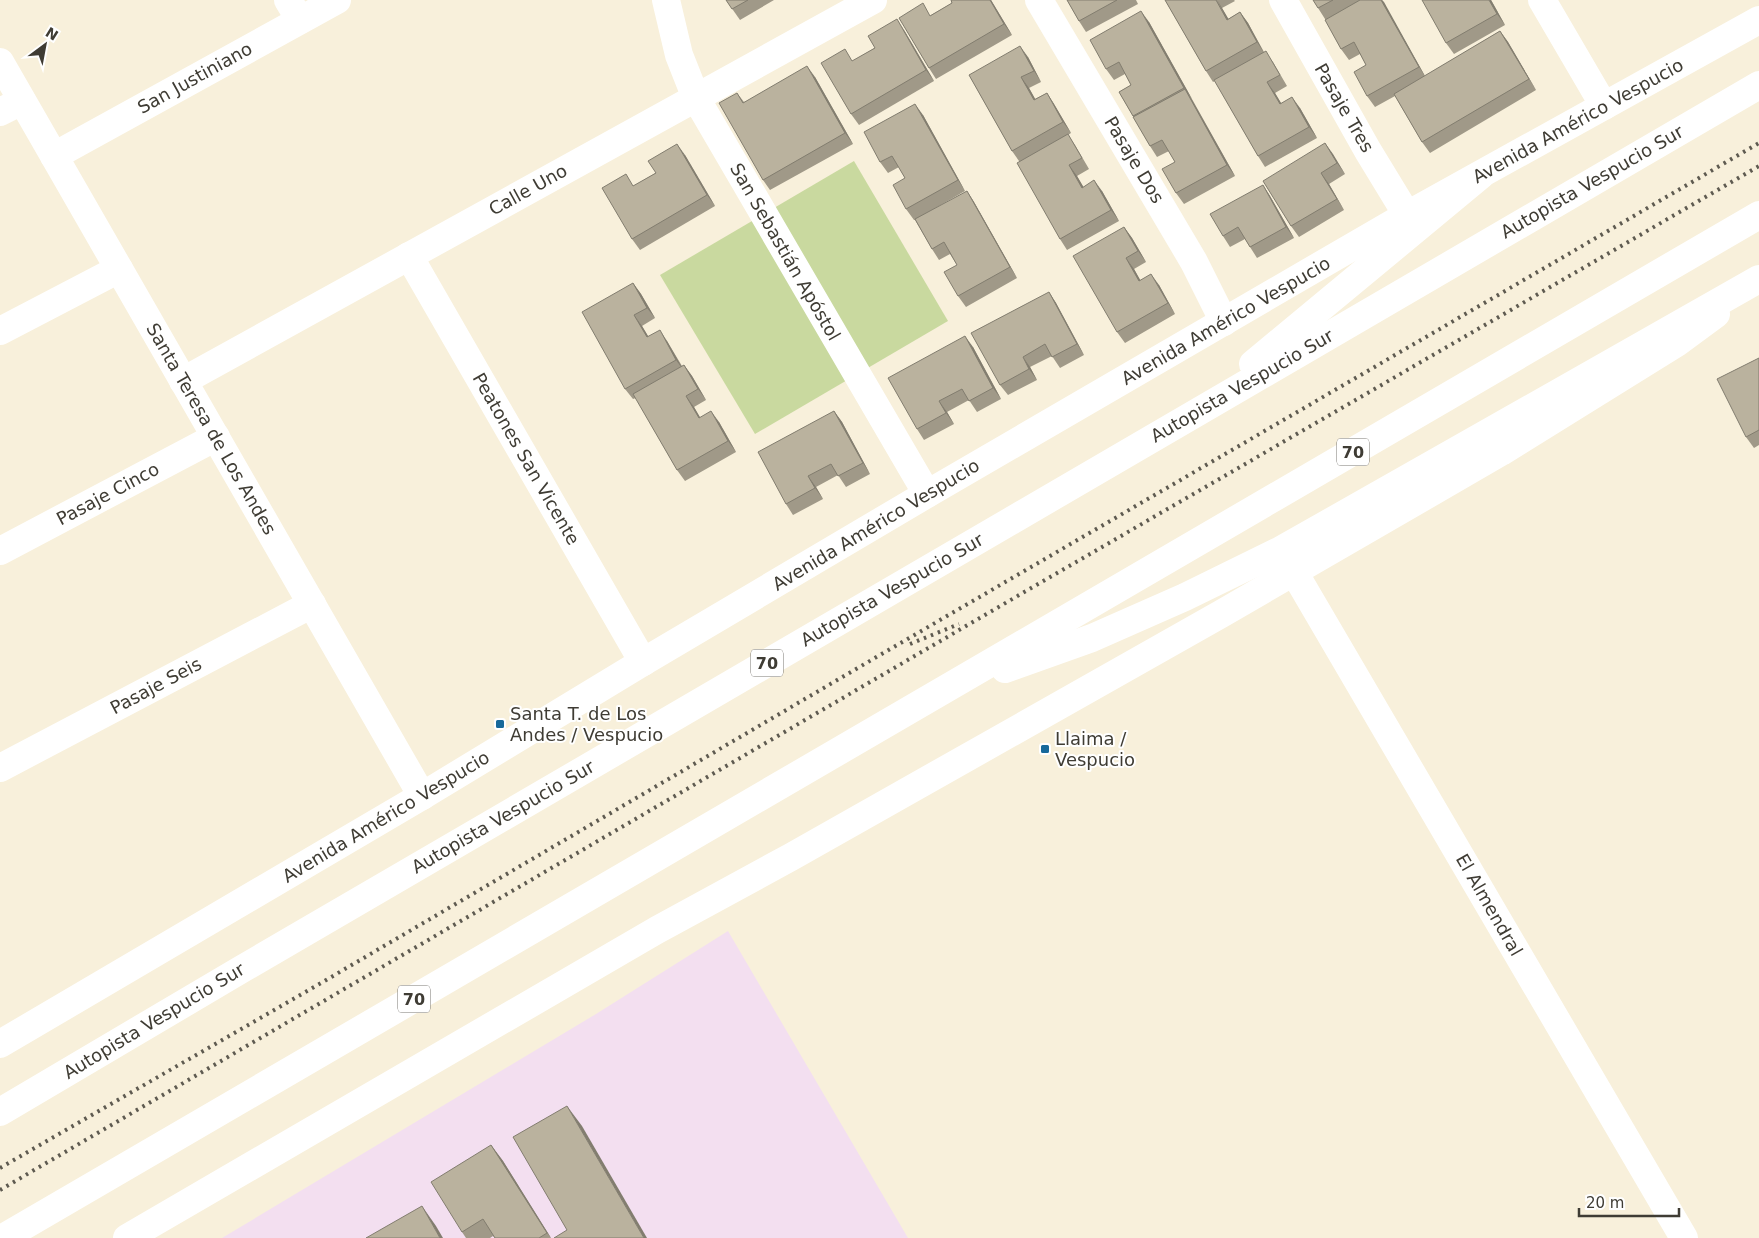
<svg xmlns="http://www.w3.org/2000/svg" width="1759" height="1238" viewBox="0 0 1759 1238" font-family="'DejaVu Sans',sans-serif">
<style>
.industrial{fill:#f3dff0}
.green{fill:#c9d99f}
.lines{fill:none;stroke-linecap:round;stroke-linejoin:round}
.street{stroke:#fff;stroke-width:28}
.primary{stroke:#fff;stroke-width:28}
.highway{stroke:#fff;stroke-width:28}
.rail{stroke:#5e5a50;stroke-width:4;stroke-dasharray:2.5 5;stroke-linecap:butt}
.wall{fill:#a09988}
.shaded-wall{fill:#827d6f}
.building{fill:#bab29e;stroke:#827d6f}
.poi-dot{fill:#17699b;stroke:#fff;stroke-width:2}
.labels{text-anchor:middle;stroke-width:4;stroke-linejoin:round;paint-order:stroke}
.shield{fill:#fff;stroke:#797671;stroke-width:1}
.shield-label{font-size:16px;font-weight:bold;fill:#3f3c34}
.street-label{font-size:18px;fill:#3f3c34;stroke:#fff}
.poi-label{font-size:18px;fill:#3f3c34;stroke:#fff;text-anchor:start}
</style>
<rect width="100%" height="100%" fill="#f8f0db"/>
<path class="industrial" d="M728,931L908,1238H222L596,1014Z"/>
<path class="green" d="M854,161L948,321L755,434L660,275Z"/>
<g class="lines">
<g class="street">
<path d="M288,0L300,20"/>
<path d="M666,0L679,55L696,98L927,494"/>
<path d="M1039,0L1194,262L1224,322"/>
<path d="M1283,0L1368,151L1407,215"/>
<path d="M1542,0L1604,106"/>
<path d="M0,62L422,796"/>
<path d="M0,112L22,101"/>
<path d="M54,156L337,0"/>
<path d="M409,256L643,662"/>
<path d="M0,331L119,269"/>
<path d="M183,381L873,0"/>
<path d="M0,551L216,437"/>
<path d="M1294,572L1684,1238"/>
<path d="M0,768L312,604"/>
</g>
<g class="primary">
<path d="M0,1044L422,796L643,662L927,494L1407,215L1759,20"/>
<path d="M127,1238L657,930L791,857L1221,614L1501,452L1678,342L1716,314"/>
</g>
<g class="highway">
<path d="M1253,364L1481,175"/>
<path d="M1005,669L1092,638L1185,597L1281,550L1759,279"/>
<path d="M0,1112L242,969L1759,85"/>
<path d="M3,1238L1759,215"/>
</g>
<g class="rail">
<path d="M910,644L959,624"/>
<path d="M0,1168L321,983L856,669L1759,143"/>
<path d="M0,1190L1002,605L1759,166"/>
</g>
</g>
<g class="wall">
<path d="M726,0H774L740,20Z"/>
<path d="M951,0H991L1012,35L936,79L929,68L931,15L952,3Z"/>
<path d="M1067,0H1136L1138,4L1086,32L1079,21Z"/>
<path d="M1165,0H1234L1235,1L1222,8L1228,19L1240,12L1248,23L1264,52L1273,62L1287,86L1275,93L1281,103L1300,108L1317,138L1265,167L1258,156L1215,81L1213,82L1206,71Z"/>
<path d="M1313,0H1382L1425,76L1500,31L1508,42L1536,90L1430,153L1422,142L1395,96L1375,107L1367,96L1366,65L1360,54L1349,60L1341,49L1325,19Z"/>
<path d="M1491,0L1505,25L1454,54L1446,43Z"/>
<path d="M1149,22L1235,176L1184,204L1176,193L1175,162L1169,151L1157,157L1150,146L1119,92L1131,85L1125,74L1114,80L1106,69Z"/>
<path d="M904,30L934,81L859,125L851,114L853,61Z"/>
<path d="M1028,57L1041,82L1029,88L1035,99L1047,93L1054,104L1071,133L1068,135L1075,145L1089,169L1077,176L1083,187L1102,191L1119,221L1067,250L1060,239L1019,161L1012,151L969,75Z"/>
<path d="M815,77L853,144L770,190L763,180L737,93L744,102Z"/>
<path d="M923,115L965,191L920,217L967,191L974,202L1017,278L966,307L958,296L957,265L950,254L939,260L932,249L915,220H914L906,209L905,178L899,167L888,173L880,162Z"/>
<path d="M1325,143L1345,174L1329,184L1344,210L1299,237L1291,226Z"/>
<path d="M685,155L715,206L640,250L632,239L634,186Z"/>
<path d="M1263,185L1270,196L1294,238L1257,258L1245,239L1230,247L1223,236Z"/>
<path d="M1124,227L1132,238L1146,262L1134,269L1140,280L1159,285L1175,314L1125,343L1117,332Z"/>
<path d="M633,283L641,294L655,318L642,326L648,336L667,341L682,366L684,365L692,376L706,400L694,407L700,418L719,422L736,452L685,481L677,470L636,398L633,399L625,389Z"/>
<path d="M1049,292L1056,303L1084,355L1060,368L1052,356L1030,367L1037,380L1008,395L1000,385Z"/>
<path d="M973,347L1001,399L977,412L969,400L947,412L954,424L924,440L917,429Z"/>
<path d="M1759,358V445L1754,448L1746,437Z"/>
<path d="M834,411L842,422L870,474L846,487L838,475L816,487L823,499L793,515L786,504Z"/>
<path d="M491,1145L503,1161L551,1238H495L493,1236L490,1238H466L462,1232Z"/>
</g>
<g class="shaded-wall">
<path d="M990,0H991L1012,35L1004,24Z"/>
<path d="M1217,0L1222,8L1235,30L1227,20Z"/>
<path d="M1381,0H1382L1384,2L1426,78L1419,67Z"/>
<path d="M1489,0H1491L1505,25L1497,14Z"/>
<path d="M1141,11L1149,22L1192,99L1184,88Z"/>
<path d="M1240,12L1248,23L1264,53L1257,42Z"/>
<path d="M897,19L904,30L934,81L926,70Z"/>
<path d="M1500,31L1508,42L1536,90L1529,79Z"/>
<path d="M1020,46L1028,57L1041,82L1034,71Z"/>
<path d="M807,66L815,77L853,144L845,133Z"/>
<path d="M1021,77L1029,88L1042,111L1034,100Z"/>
<path d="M1267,82L1275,93L1288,115L1280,104Z"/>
<path d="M1185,89L1192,100L1235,176L1227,165Z"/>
<path d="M1047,93L1054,104L1071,133L1063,122Z"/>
<path d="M1292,97L1300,108L1317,138L1309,127Z"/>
<path d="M915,104L923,115L965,191L958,180Z"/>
<path d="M1325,143L1333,154L1345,174L1337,163Z"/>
<path d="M677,144L685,155L715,206L707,195Z"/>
<path d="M1069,165L1077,176L1090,198L1082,188Z"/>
<path d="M1321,173L1329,184L1344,210L1337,199Z"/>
<path d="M1094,180L1102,191L1119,221L1111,210Z"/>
<path d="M1263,185L1270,196L1294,238L1286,227Z"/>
<path d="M967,191L974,202L1017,278L1010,267Z"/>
<path d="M1124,227L1132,238L1146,262L1138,251Z"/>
<path d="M1126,258L1134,269L1147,292L1139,281Z"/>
<path d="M1151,274L1159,285L1175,314L1168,303Z"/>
<path d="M633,283L641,294L655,318L647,308Z"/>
<path d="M1049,292L1056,303L1084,355L1077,344Z"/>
<path d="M634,315L642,326L655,348L647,337Z"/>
<path d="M660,330L667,341L684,371L676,360Z"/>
<path d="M965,336L973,347L1001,399L993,388Z"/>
<path d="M1023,357L1030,367L1037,380L1029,369Z"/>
<path d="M684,365L692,376L706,400L698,389Z"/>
<path d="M686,396L694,407L707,429L699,418Z"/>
<path d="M939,401L947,412L954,424L946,413Z"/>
<path d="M711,411L719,422L736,452L728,441Z"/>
<path d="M834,411L842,422L870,474L863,463Z"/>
<path d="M808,476L816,487L823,499L815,488Z"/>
<path d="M567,1106L582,1126L647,1238H644Z"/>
<path d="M491,1145L503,1161L551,1238L547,1233Z"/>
<path d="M422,1206L436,1226L443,1238H440Z"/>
</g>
<g class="building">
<path d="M726,0H748L732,9Z"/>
<path d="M951,0H990L1004,24L929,68L899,18L923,3L930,16L952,3Z"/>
<path d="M1067,0H1117L1079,21Z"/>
<path d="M1165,0H1216L1227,20L1240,12L1257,42L1206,71Z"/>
<path d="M1313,0H1333L1318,8Z"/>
<path d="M1360,0H1381L1419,67L1367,96L1354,72L1366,65L1354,42L1341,49L1325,20Z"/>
<path d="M1422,0H1489L1497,14L1446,43Z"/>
<path d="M1141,11L1184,88L1133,116L1119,92L1131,85L1119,62L1106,69L1090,40Z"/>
<path d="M897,19L926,70L851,114L821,63L845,49L852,61L875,48L868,36Z"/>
<path d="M1500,31L1529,79L1422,142L1394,94Z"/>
<path d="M1020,46L1034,71L1021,77L1034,100L1047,93L1063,122L1012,151L969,75Z"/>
<path d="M1266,51L1280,75L1267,82L1280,104L1292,97L1309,127L1258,156L1214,80Z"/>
<path d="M807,66L845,133L763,180L719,103L737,93L743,103Z"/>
<path d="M1185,89L1227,165L1176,193L1162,169L1175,162L1162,140L1150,146L1133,117Z"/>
<path d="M915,104L958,180L906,209L893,185L905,178L892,156L880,162L864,132Z"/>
<path d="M1068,134L1082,158L1069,165L1082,188L1094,180L1111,210L1060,239L1017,163Z"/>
<path d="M1325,143L1337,163L1321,173L1337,199L1291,226L1263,181Z"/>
<path d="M677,144L707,195L632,239L602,188L626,174L633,186L656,173L648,161Z"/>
<path d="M1263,185L1286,227L1250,247L1238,227L1223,236L1210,214Z"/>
<path d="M967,191L1010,267L958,296L944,272L957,265L944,242L932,249L915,219Z"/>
<path d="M1124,227L1138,251L1126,258L1139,281L1151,274L1168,303L1117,332L1073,256Z"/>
<path d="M633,283L647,308L634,315L647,337L660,330L676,360L625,389L582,312Z"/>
<path d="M1049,292L1077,344L1052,357L1045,344L1023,357L1029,369L1000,385L971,333Z"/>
<path d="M965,336L993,388L969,401L962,389L939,401L946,413L917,429L888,378Z"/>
<path d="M1759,358V430L1746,437L1717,379Z"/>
<path d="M684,365L698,389L686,396L699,418L711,411L728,441L677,470L633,394Z"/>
<path d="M834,411L863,463L838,476L831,464L808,476L815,488L786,504L758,452Z"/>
<path d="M567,1106L644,1238H554L567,1230L513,1137Z"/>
<path d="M491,1145L547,1233L539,1238H495L483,1219L462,1232L431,1182Z"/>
<path d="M422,1206L440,1238H366Z"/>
</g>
<g class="poi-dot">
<rect x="495" y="719" width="10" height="10" rx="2.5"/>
<rect x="1040" y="744" width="10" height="10" rx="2.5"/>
</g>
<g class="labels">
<g class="shield">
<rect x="1337" y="438.5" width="32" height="27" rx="4"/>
<rect x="751" y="649.5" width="32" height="27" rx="4"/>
<rect x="398" y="985.5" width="32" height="27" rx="4"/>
</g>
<g class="shield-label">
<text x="1353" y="458">70</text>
<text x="767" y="669">70</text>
<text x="414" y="1005">70</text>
</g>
<g class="street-label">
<text transform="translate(195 78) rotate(-29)" y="6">San Justiniano</text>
<text transform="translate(1344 108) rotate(60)" y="6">Pasaje Tres</text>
<text transform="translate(1578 121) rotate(-29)" y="6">Avenida Américo Vespucio</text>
<text transform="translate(1134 160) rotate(59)" y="6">Pasaje Dos</text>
<text transform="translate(1592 182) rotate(-30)" y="6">Autopista Vespucio Sur</text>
<text transform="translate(528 190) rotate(-29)" y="6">Calle Uno</text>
<text transform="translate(785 252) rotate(60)" y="6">San Sebastián Apóstol</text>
<text transform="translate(1226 321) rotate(-30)" y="6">Avenida Américo Vespucio</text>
<text transform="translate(1242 386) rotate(-30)" y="6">Autopista Vespucio Sur</text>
<text transform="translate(211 429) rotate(60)" y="6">Santa Teresa de Los Andes</text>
<text transform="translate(526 459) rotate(60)" y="6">Peatones San Vicente</text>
<text transform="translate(108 494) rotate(-28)" y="6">Pasaje Cinco</text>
<text transform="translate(876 525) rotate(-31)" y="6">Avenida Américo Vespucio</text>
<text transform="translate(892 590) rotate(-30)" y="6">Autopista Vespucio Sur</text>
<text transform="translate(156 686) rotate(-28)" y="6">Pasaje Seis</text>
<text transform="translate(386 817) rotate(-31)" y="6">Avenida Américo Vespucio</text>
<text transform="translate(503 817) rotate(-30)" y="6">Autopista Vespucio Sur</text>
<text transform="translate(1489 905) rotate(60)" y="6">El Almendral</text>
<text transform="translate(154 1021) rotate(-31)" y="6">Autopista Vespucio Sur</text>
</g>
<g class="poi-label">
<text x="510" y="720">Santa T. de Los<tspan x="510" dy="21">Andes / Vespucio</tspan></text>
<text x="1055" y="745">Llaima /<tspan x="1055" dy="21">Vespucio</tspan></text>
</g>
</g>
<g transform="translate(45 45) rotate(32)" stroke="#ffffff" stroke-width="4" paint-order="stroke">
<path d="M0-4L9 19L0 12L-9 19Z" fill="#3f3c34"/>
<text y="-8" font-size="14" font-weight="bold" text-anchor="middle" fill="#3f3c34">N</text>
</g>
<path d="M1579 1208v8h100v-8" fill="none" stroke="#3f3c34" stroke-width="2.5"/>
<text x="1586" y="1208" font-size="15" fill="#3f3c34" stroke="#ffffff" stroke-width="4" paint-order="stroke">20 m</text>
</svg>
